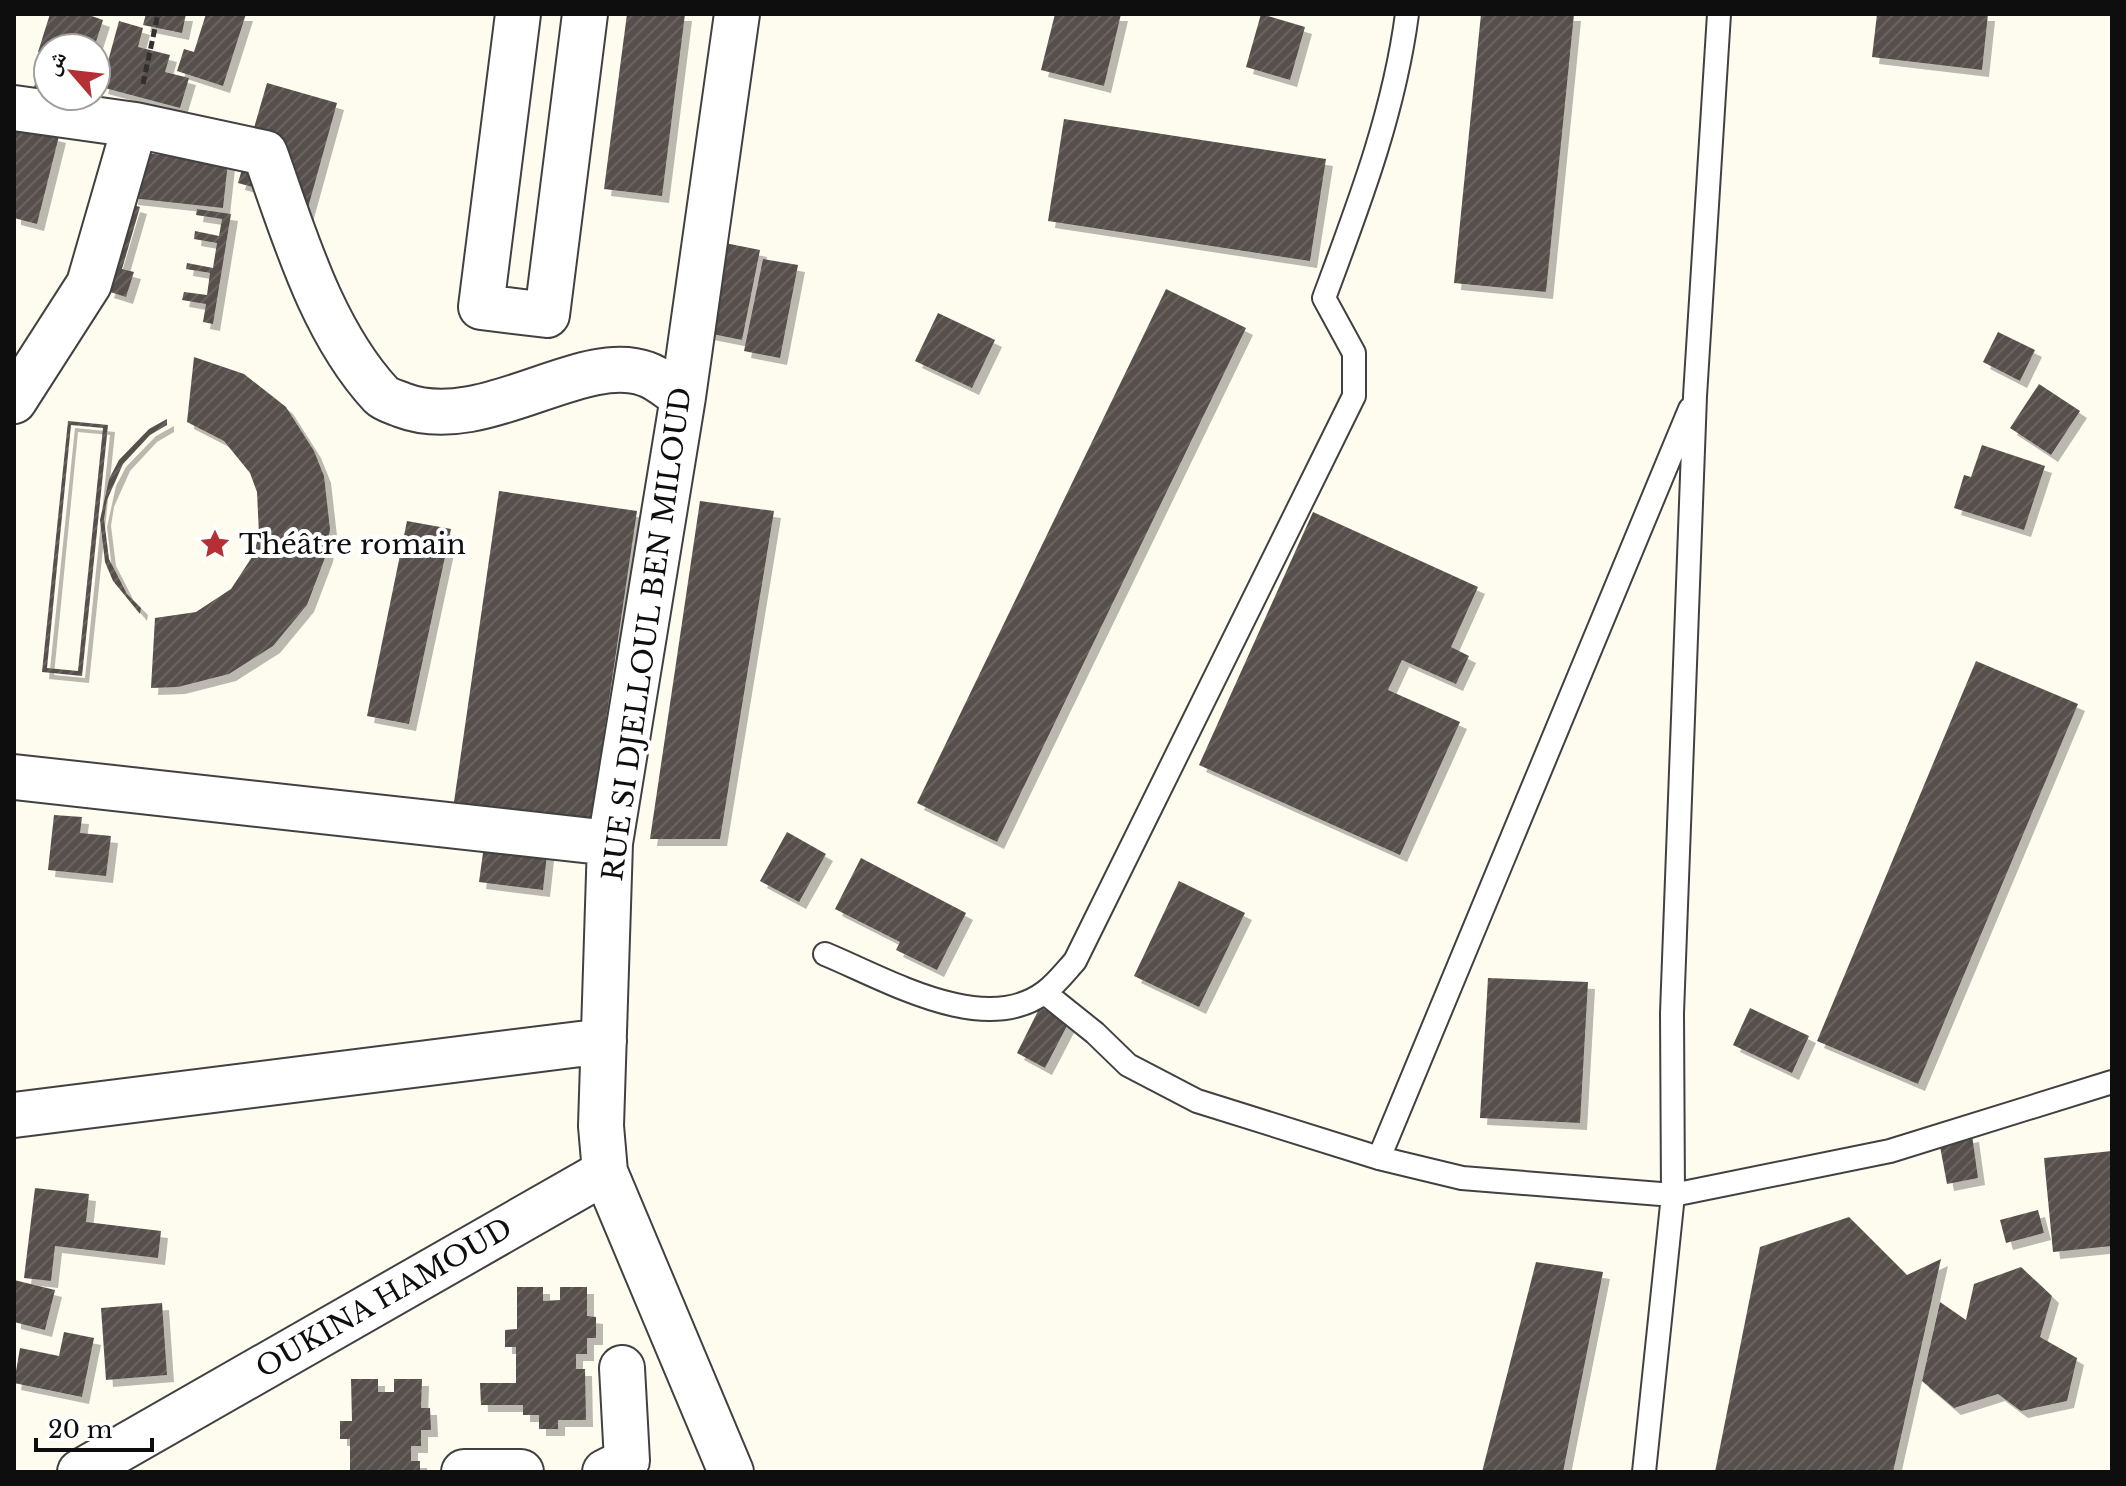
<svg xmlns="http://www.w3.org/2000/svg" width="2126" height="1486" viewBox="0 0 2126 1486" font-family="'Libre Baskerville','Noto Naskh Arabic',serif">
  <defs>
    <pattern id="building-hatch" width="6" height="6" patternUnits="userSpaceOnUse" patternTransform="scale(2)"><rect width="6" height="6" fill="#564f4b"/><path d="M-1 1l2-2M0 6l6-6M5 7l2-2" fill="none" stroke="#696461"/></pattern>
    <filter id="shadow"><feDropShadow dx="7" dy="7" stdDeviation="0" flood-color="#0004"/></filter>
  </defs>
  <rect width="100%" height="100%" fill="#fefbef"/>
  <!-- building -->
  <path fill="url(#building-hatch)" fill-rule="evenodd" filter="url(#shadow)" d="M50 14H86L103 20 94 48H48V56L38 52Z
    M146 14H186L182 33 143 25Z
    M206 14H246L223 86 177 71 184 49 194 52Z
    M627 14H685L662 196 604 189Z
    M1055 14H1121L1104 86 1041 70Z
    M1261 14 1305 27 1290 80 1246 67Z
    M1481 14H1574L1546 292 1454 283Z
    M1877 14H1988L1982 70 1872 57Z
    M119 21 143 28 138 47 170 55 165 72 189 78 180 108 101 87Z
    M44 57 48 59V95L33 90Z
    M267 83 337 103 304 222 274 193 238 183Z
    M1064 119 1326 159 1310 261 1048 221Z
    M14 125 59 136 37 224 14 218Z
    M136 152 228 162 223 208 131 198Z
    M133 205 140 207 122 269 134 272 126 297 107 291Z
    M197 209 231 214 213 324 203 322 206 304 182 300 184 292 207 295 210 273 186 269 187 263 213 268 217 243 194 239 195 231 219 236 222 219 196 215Z
    M720 242 760 250 742 340 702 332Z
    M763 259 798 265 780 358 744 351Z
    M1166 289 1246 328 997 842 917 803Z
    M938 313 995 340 972 388 915 361Z
    M1998 332 2035 350 2020 381 1983 362Z
    M194 357 244 374 286 407 314 451 324 476 330 529 326 555 307 605 273 646 229 674 178 687 151 688 155 618 196 612 231 589 254 554 259 534 257 492 250 473 224 441 187 422Z
    M2039 384 2080 411 2051 455 2010 428Z
    M167 419V425L150 435 123 464 107 500 104 519 109 559 127 594 141 608 140 614 113 581 105 562 100 520 109 479 119 460 149 429Z
    M68 421 108 425 82 676 42 672ZM71 425 103 428 78 671 47 668Z
    M1982 445 2045 466 2024 530 1954 508 1964 475 1971 477Z
    M499 491 637 511 591 821 454 802Z
    M700 501 774 511 720 839H650Z
    M1313 512 1478 587 1451 647 1469 656 1456 684 1402 660 1388 690 1460 722 1400 855 1199 765Z
    M407 521 451 529 409 724 367 716Z
    M1976 661 2078 704 1918 1084 1817 1041Z
    M54 815 82 817 80 833 111 836 106 876 48 870Z
    M787 832 826 854 799 902 760 881Z
    M485 838 548 845 543 890 479 882Z
    M861 858 966 913 937 970 896 950 900 942 835 909Z
    M1179 881 1245 913 1199 1007 1134 976Z
    M1488 978 1588 982 1580 1123 1480 1118Z
    M1040 1007 1069 1022 1045 1068 1017 1053Z
    M1750 1008 1809 1036 1792 1073 1733 1045Z
    M1972 1135 1978 1178 1947 1184 1939 1141Z
    M2112 1151V1246L2053 1252 2044 1158Z
    M35 1188 89 1194 86 1222 161 1231 158 1258 55 1246 51 1281 24 1278Z
    M2038 1210 2044 1233 2006 1243 2000 1220Z
    M1849 1217 1907 1275 1941 1259 1893 1472H1715L1760 1247Z
    M1536 1262 1603 1272 1563 1472H1482Z
    M2021 1267 2052 1296 2040 1337 2077 1358 2067 1401 2021 1411 1998 1394 1954 1408 1922 1381 1940 1302 1966 1320 1974 1284Z
    M14 1280 55 1290 45 1330 14 1322Z
    M517 1287H543V1301L560 1300V1287H587V1316L596 1317V1338H587V1354H576V1369H585L586 1420H558V1429H539V1415H523V1405H481L480 1383H516V1347H505V1330L517 1329Z
    M162 1303 167 1375 106 1380 101 1308Z
    M64 1332 94 1338 82 1397 14 1383 20 1348 59 1356Z
    M351 1379H378V1392H394V1379H422L421 1408H430L431 1430H421V1446H411V1461H420V1472H350V1439H340V1421H352Z"/>
  <g fill="none" stroke-linecap="round" stroke-linejoin="round">
    <!-- service casing -->
    <g stroke="#414141" stroke-width="26">
      <path id="service" d="M825 954C886 979 984 1038 1045 992 1056 984 1066 971 1075 961L1354 396V353L1324 298C1359 204 1394 113 1407 14
        M1045 993 1095 1033 1128 1065 1197 1101 1379 1158 1462 1178 1673 1195 1890 1151 2112 1082
        M1379 1158 1690 409
        M1644 1472 1673 1195 1672 1013 1695 396 1719 14"/>
    </g>
    <!-- minor casing -->
    <g stroke="#414141" stroke-width="48">
      <path id="minor" d="M518 14 481 307 547 315 585 14
        M14 108 135 125 265 153C294 234 321 330 381 395 386 400 395 402 402 405 483 436 581 350 646 374 659 378 671 390 683 397
        M14 401 89 284 135 125
        M14 777 610 843
        M14 1115 604 1041
        M80 1472 605 1172
        M464 1472H521
        M605 1472 627 1461 622 1368
        M731 1472 605 1172 601 1126 610 843 683 397 737 14"/>
    </g>
    <!-- path -->
    <path stroke="#303030" stroke-width="5" stroke-dasharray="8 4" stroke-linecap="butt" d="M143 84 158 14"/>
    <!-- service -->
    <use href="#service" stroke="#fff" stroke-width="22"/>
    <!-- minor -->
    <use href="#minor" stroke="#fff" stroke-width="44"/>
  </g>
  <!-- icons -->
  <defs>
    <g id="sight-bare" transform="scale(2.4)"><path d="M0-6L1.8-2.2L6-1.7L2.9 1.2L3.7 5.4L0 3.3L-3.7 5.4L-2.9 1.2L-6-1.7L-1.8-2.2Z" fill="#b43034" stroke="#fff" stroke-width="2.5" paint-order="stroke"/></g>
  </defs>
  <g fill-rule="evenodd">
    <use href="#sight-bare" x="215" y="544"/>
  </g>
  <g text-anchor="middle" dominant-baseline="central" stroke-width="8" stroke-linejoin="round" paint-order="stroke">
    <!-- poi labels -->
    <g font-size="28" fill="#0e0e0e" stroke="#fff" text-anchor="start">
      <text x="239" y="544">Théâtre romain</text>
    </g>
    <!-- street labels -->
    <g font-size="28" fill="#0e0e0e" stroke="#fff">
      <text transform="translate(647 634) rotate(-82)">RUE SI DJELLOUL BEN MILOUD</text>
      <text transform="translate(384 1298) rotate(-30)">OUKINA HAMOUD</text>
    </g>
  </g>
  <!-- border -->
  <rect width="2126" height="1486" fill="none" stroke="#0e0e0e" stroke-width="32"/>
  <!-- north arrow -->
  <g transform="translate(72 72) rotate(298)"><circle r="38" fill="#ffffff" stroke="#9f9f9f" stroke-width="2"/>
  <path d="M0-6L14 30L0 20L-14 30Z" fill="#b43034"/>
  <text y="-12" font-size="22" font-weight="bold" text-anchor="middle" fill="#0e0e0e">ش</text>
  </g>
  <!-- scale -->
  <path d="M36 1438v12h116v-12" fill="none" stroke="#0e0e0e" stroke-width="4"/>
  <text x="48" y="1438" font-size="24" fill="#0e0e0e" stroke="#ffffff" stroke-width="6" paint-order="stroke">20 m</text>
</svg>
